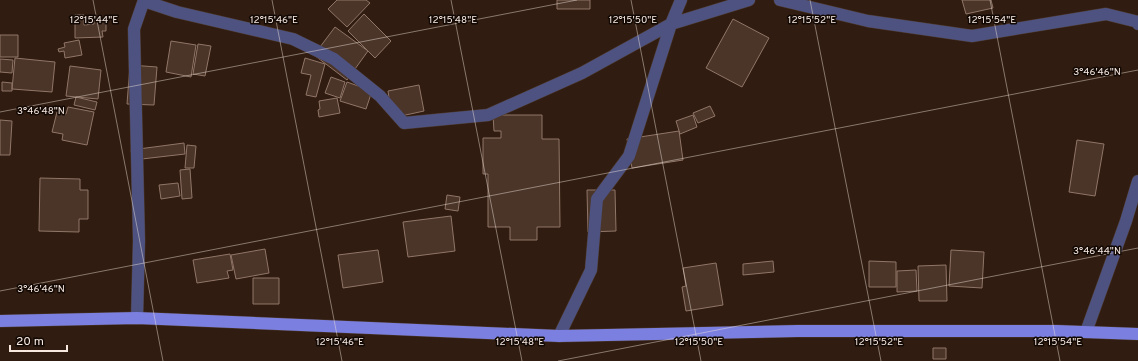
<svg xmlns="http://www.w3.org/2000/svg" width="1138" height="361" viewBox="0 0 1138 361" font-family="Overpass,sans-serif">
  <rect width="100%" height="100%" fill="#301c10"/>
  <!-- building -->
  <path fill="#4b3529" stroke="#907668" d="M337 0H366L370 3 347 27 328 9Z
    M557 0H590V9H557Z
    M962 0H991L993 8 966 14Z
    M364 14 391 41 375 58 348 31Z
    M75 15H84V25L94 24V20H106V31H102L103 37 75 38Z
    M733 19 769 38 742 87 706 68Z
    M335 27 368 51 347 80 314 55Z
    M0 35H18V57H0Z
    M79 40 82 55 65 58 64 51 59 52 58 49 65 47 64 43Z
    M171 41 196 45 191 77 166 72Z
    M198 44 211 46 205 76 193 74Z
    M15 58 55 62 52 92 12 89Z
    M305 58 325 64 316 97 306 95 311 75 301 73Z
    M0 59 13 60 12 73 0 72Z
    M130 65 157 67 154 105 127 104Z
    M70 66 101 70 98 99 66 96Z
    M331 77 345 82 340 98 325 93Z
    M2 82 12 83V91H2Z
    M347 82 372 91 366 109 340 101Z
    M419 85 424 111 392 118 388 91Z
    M76 97 97 102 95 110 74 105Z
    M337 98 340 113 319 117 318 110 320 109 319 101Z
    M710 106 715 116 698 123 693 113Z
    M68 107 94 112 87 145 62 140 63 134 52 132 57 112 66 114Z
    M493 115H542V139H559L560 227H537V240H510V227H488V174H483V138H501V131H494Z
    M693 115 697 127 680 134 676 121Z
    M0 120 12 121 10 155H0Z
    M679 131 683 160 632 168 627 139Z
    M1077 140 1104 144 1095 196 1069 192Z
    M184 143 185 154 133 160 131 150Z
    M187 145 196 146 194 168H185Z
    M190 169 192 198 182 199 180 170Z
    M40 178 80 179V190H88V219H79V232L39 231Z
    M178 183 180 196 161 199 159 185Z
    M587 190H615L616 231 588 232Z
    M447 195 460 197 458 211 445 209Z
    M451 216 455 251 408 257 403 222Z
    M265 249 269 273 236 279 231 255Z
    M378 250 383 282 343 288 338 255Z
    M951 250 984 252 982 288 949 286Z
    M230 254 233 270 227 271 229 278 197 283 193 260Z
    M773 261 774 272 743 275V264Z
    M869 261 896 262V287H869Z
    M716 263 723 305 686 311 682 287 686 286 683 268Z
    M946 265 947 301H919L918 266Z
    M916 270 917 291 897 292V271Z
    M253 278H279V304H253Z
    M933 348H946V359H933Z"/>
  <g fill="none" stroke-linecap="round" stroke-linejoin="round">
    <!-- minor casing -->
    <g stroke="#4c392d" stroke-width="13">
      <path id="minor" d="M780 0 868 21 972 36 1106 14 1138 22V24
        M144 1 177 12 293 39 334 59 380 96 404 123 488 115 582 73 671 24 749 0
        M137 318 139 241 134 29 144 0
        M1086 332 1126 221 1138 181
        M559 336 591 270 597 199 629 156 671 24 681 0"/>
    </g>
    <!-- primary casing -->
    <g stroke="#4c392d" stroke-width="13">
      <path id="primary" d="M0 321 137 318 559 336 798 331H1057L1138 334"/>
    </g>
    <!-- minor -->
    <use href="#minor" stroke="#4e5280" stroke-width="12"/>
    <!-- primary -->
    <use href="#primary" stroke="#7b7fe0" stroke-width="12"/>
  </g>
  <!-- ticks -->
  <path fill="none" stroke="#f7e8e0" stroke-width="1" stroke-opacity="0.45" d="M93 0 163 361M272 0 342 361M451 0 522 361M631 0 701 361M810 0 881 361M990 0 1060 361M0 112 577 0M0 291 1138 70M558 361 1138 248"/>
  <g font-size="10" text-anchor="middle" fill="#f7e8e0" stroke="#120905" stroke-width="3" stroke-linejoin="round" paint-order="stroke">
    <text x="94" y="23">12°15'44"E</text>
    <text x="274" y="23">12°15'46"E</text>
    <text x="453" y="23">12°15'48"E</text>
    <text x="633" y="23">12°15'50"E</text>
    <text x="812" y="23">12°15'52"E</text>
    <text x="992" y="23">12°15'54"E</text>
    <text x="1097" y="75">3°46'46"N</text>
    <text x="41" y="114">3°46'48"N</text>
    <text x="1097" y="254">3°46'44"N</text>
    <text x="41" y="292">3°46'46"N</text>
    <text x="340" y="345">12°15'46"E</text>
    <text x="520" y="345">12°15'48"E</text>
    <text x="699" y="345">12°15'50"E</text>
    <text x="879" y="345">12°15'52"E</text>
    <text x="1058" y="345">12°15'54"E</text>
  </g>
  <!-- scale -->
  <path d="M10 345v6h57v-6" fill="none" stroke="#f7e8e0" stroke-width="2"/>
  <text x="16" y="345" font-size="12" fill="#f7e8e0" stroke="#120905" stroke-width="3" paint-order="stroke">20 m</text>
</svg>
